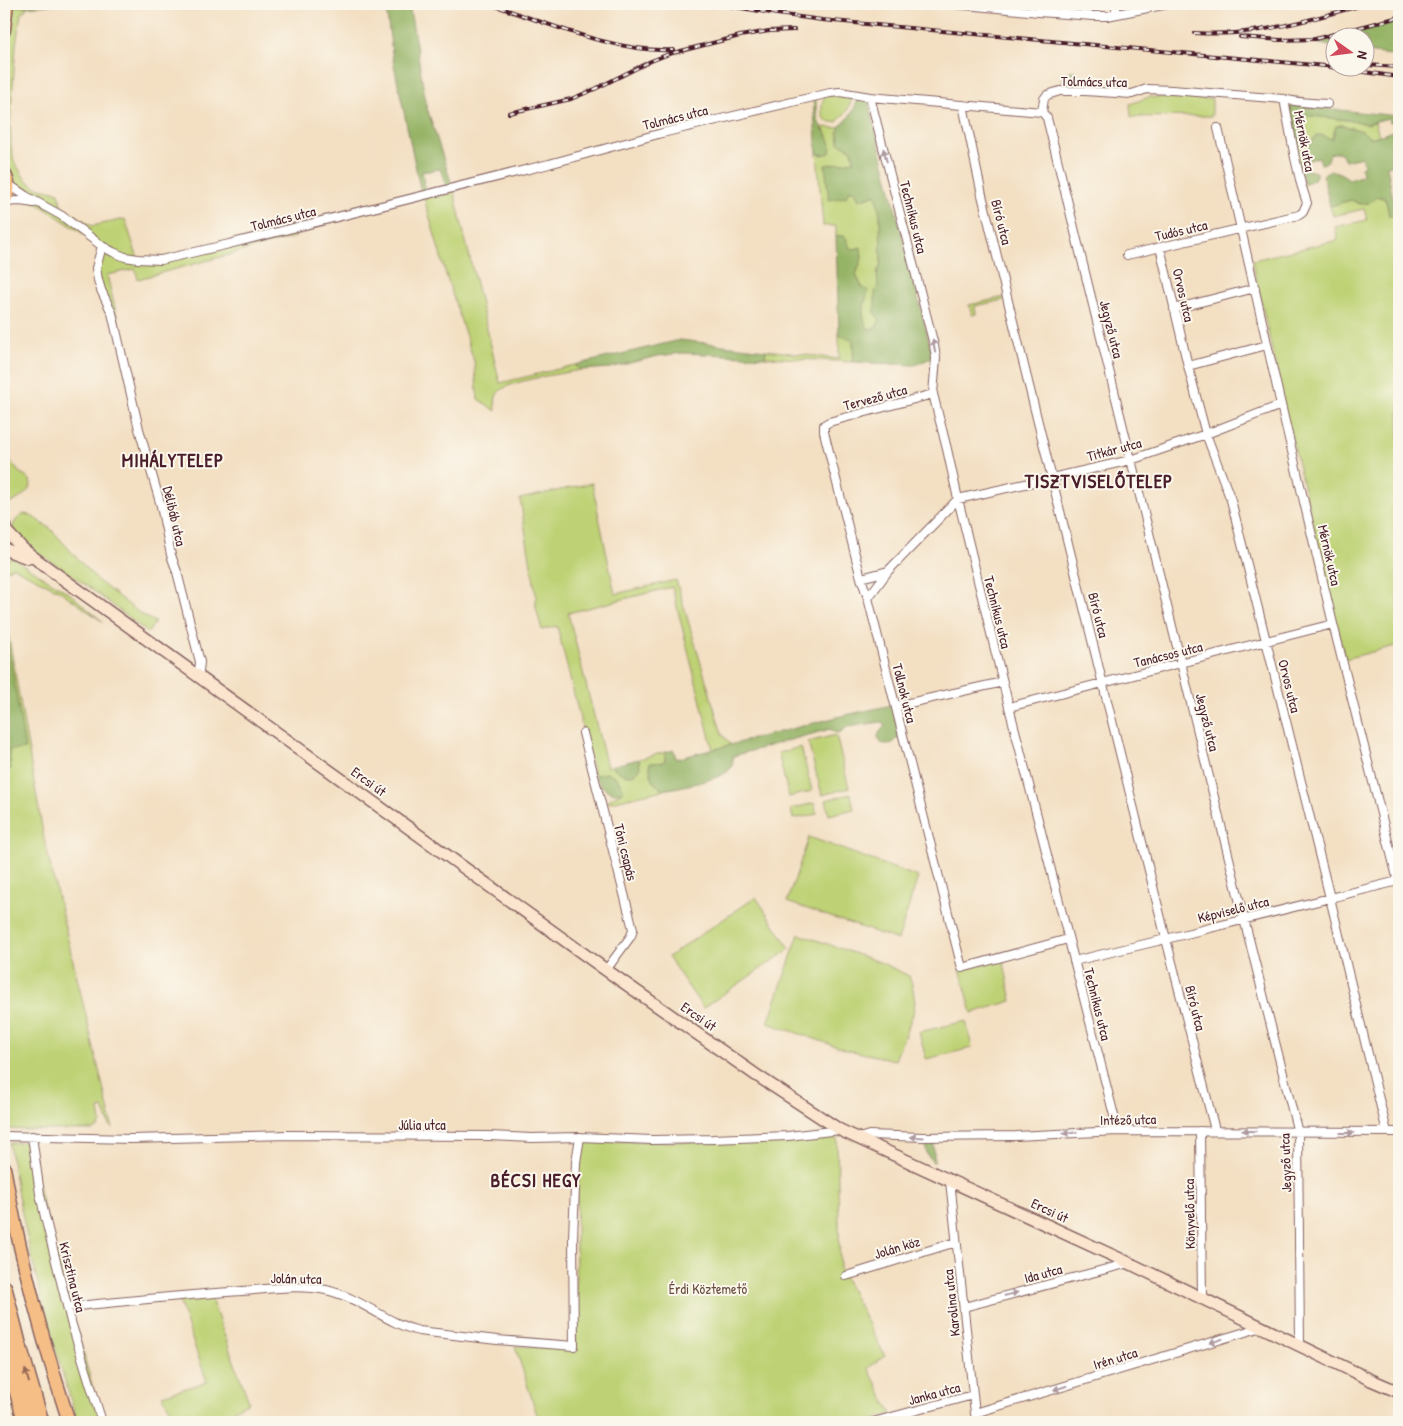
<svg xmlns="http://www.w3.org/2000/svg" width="1403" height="1426" viewBox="0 0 1403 1426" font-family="'Patrick Hand',sans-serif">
  <rect width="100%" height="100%" fill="#fbf7ec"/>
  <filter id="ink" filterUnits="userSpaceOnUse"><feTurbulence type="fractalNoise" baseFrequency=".02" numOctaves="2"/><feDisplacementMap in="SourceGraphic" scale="10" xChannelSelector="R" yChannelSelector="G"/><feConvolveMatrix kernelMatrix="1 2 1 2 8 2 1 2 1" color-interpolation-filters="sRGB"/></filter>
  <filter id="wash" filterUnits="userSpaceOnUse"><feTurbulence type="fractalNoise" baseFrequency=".0096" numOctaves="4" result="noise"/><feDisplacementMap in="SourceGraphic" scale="20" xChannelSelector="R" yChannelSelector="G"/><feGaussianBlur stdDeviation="1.12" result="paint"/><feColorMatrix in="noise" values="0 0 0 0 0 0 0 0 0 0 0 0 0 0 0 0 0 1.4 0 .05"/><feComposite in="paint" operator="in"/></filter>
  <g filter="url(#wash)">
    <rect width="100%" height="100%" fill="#f3dfc2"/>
    <!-- green -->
    <path fill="#bed275" stroke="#847850" d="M7 5 28 7 22 13 20 19 16 46 10 122 11 147 14 161 25 179 36 187 59 192 61 205 92 226 125 219 138 259 151 260 292 228 296 237 138 279 135 269 107 275 120 329 112 313 97 273 102 246 26 196 4 173V30Z
      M840 95 850 97 852 99 847 111 837 122C818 124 821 109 824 96Z
      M1149 97 1212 99V116L1131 117 1130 104Z
      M1303 115 1356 121 1366 124 1375 122 1379 135 1374 137H1369L1362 131 1342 125 1337 126 1331 140 1314 138 1311 144 1305 150 1298 161 1296 150 1299 147Z
      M840 126 838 132 845 145 852 150 854 161 849 191 855 190 859 200 877 194 880 215 881 264 877 273 879 280 880 320 876 328 868 329 863 319 864 307 862 287 856 275 862 258 860 247 855 249 850 248 841 236H836V226H823L817 153 823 155 828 135 822 127 836 128Z
      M453 188 500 383 575 365 581 370C563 373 514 380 501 390 494 395 495 403 496 411L478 399 474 361 447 278 424 198Z
      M1378 197C1388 197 1388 208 1389 216L1396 215 1398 224H1399V645L1345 659 1291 435 1252 261 1253 260 1338 240 1335 227 1367 220 1364 209 1333 216 1330 206 1351 200 1360 204 1368 203Z
      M1004 297V300L975 306 976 314 972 315 969 305Z
      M839 335 852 340 854 349 852 362 765 357 766 350 839 359Z
      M4 454 20 473 26 476 30 480 31 486C25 496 15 503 4 504Z
      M592 483 615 594 676 580 722 734 731 745 713 750 672 587 568 613 607 767 611 766 624 774 640 769 639 759 665 752V761L660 763 652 781 663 790 607 803 611 798 623 792 621 784 615 776 594 775 557 626 542 630 536 608V595L520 499Z
      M24 514C35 515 40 524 50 528L97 580 142 615 155 622 148 633C114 606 80 579 42 556 33 551 16 543 13 532 11 524 18 517 24 514Z
      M13 558 69 593 103 622 60 591 13 567 4 572V559Z
      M4 609 44 839 113 1129 110 1126 103 1108 99 1109 101 1122 99 1127 93 1130H29L7 1129 4 1107Z
      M836 735 849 788 822 795 808 742Z
      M801 747 812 791 789 797 778 753Z
      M851 794 854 809 829 815 826 800Z
      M814 803 817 814 793 819 791 809Z
      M809 837 918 877 898 940 787 902Z
      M756 897 790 949 703 1008 668 957Z
      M799 934 882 963 909 976 912 984 915 1001 913 1014 895 1060 847 1050 768 1023Z
      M1003 959 1012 1001 972 1013 960 969Z
      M966 1021 972 1048 926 1059 919 1032Z
      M837 1138 840 1269 885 1356 868 1368 892 1414 867 1422H542L536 1412 515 1346 576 1348C576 1279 574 1210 581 1141L704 1142Z
      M30 1142 40 1194 102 1422H78C56 1355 37 1287 23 1218 17 1193 13 1168 9 1143Z
      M210 1296 249 1402 234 1410 239 1422H177L162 1395 207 1382 178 1298Z"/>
    <!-- forest -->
    <path fill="#96b466" stroke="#706a48" d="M7 4H53C37 7 23 7 7 5Z
      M388 4H409L427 108 453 188 448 189 440 169 422 172 427 195H425L420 188 393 60 387 16Z
      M1399 21V56L1366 52V38L1336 37Z
      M1335 38V47L1316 43Z
      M1070 71H1076L1079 77 1076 80 1061 82 1064 75Z
      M816 98C816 106 816 116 819 123 824 133 834 140 830 153L823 155 817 153 813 99Z
      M859 99 868 100 933 357 915 365 852 362 854 349 852 340 839 335 836 236H845L850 248 855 249 861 247 862 258 856 275 862 287 868 291C864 307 860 314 868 329L876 328 880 320 875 313V291L878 288 877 273 881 264 880 215 876 194 859 200 855 190 849 191 846 197 829 200 825 165 854 161 852 150 839 143 838 132 840 126 847 120 853 111 857 101Z
      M1287 105 1399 116V163L1387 166 1396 215 1389 216 1386 200 1383 197H1378L1368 203 1360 204 1351 200 1330 206 1323 176C1328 166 1342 173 1349 179L1362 176 1361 167 1364 166 1362 157 1345 161 1342 154 1338 152 1330 154C1328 160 1328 163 1321 164L1319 157 1300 163 1302 169 1316 172 1317 174 1314 179 1304 185 1298 161 1317 135H1322L1332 139 1336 126 1342 125 1362 131 1369 137H1374L1397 130 1394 121 1389 122 1388 118 1366 124 1356 121 1303 115 1299 147 1296 150Z
      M680 340 766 350 765 357 683 353 658 356 610 368 581 370 575 365Z
      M4 618 25 749 9 750 11 769H4Z
      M892 705 900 737 897 738C893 745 889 745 881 743L878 737 879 733 884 727V723L881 722 847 727 839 733 834 732 830 729 733 756C733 759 733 765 731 768 723 780 678 787 663 790L652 781 649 764C655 761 659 764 665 761V752L674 750 676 759 841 716Z
      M639 759 640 769 633 775H624L611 766Z
      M608 773C617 777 621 782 623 792 609 796 600 786 594 775Z
      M927 1141H934V1163C926 1156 925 1151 927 1141Z"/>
  </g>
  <g filter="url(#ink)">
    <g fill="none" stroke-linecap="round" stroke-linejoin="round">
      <!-- minor casing -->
      <g stroke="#856260" stroke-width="10">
        <path id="minor" d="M954 4 1039 12 1093 16H1107L1168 4
          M1115 4 1117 14
          M870 97 934 345 936 358 933 394 947 449 958 499 1009 707 1118 1131
          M963 105 982 195 1007 297 1166 939 1215 1130
          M1042 112 1047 118 1244 919 1298 1133 1300 1345
          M1042 112 1044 99 1047 95 1060 91H1085L1132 94 1147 89 1172 90 1284 99C1298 103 1312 103 1327 104
          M1218 128 1281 405 1333 624 1399 885
          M8 184 26 196 62 216 102 246 113 252 125 257 138 259 161 260 225 245 549 164 662 133 830 93 840 92 870 97 1042 112
          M4 202 20 201 34 203
          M102 246 96 268 98 280 101 290 112 313 139 429 161 506 171 555 177 572 200 662 199 671 197 675
          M1160 247 1188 366 1206 434 1231 500 1330 898 1387 1132
          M1127 255 1299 215 1303 212 1307 203 1301 184 1295 158 1284 99
          M1174 309 1255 288
          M1188 366 1267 345
          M933 394 829 422 824 425V432L861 578 868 598 962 968 1068 939
          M888 571 958 499 1131 460 1206 434 1281 405
          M861 578 888 571 868 598
          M896 706 1003 682
          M1009 707 1333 624
          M583 733 633 929 631 936 606 970
          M1074 961 1166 939 1398 881
          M1200 1131 1202 1298
          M4 1136 131 1139 289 1135 490 1136 531 1138 580 1137 652 1140 713 1139 788 1136 840 1130
          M32 1136 40 1194 45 1217 71 1322 102 1422
          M859 1138 869 1135 923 1137 1016 1136 1118 1131 1399 1132
          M950 1181 976 1422
          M846 1276 956 1242
          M68 1307C126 1301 184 1295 242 1291 270 1289 299 1284 326 1290 362 1298 385 1323 419 1331L497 1340 574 1346 573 1238 576 1162 580 1137
          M964 1307 1129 1263
          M975 1413 1262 1327
          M873 1422 973 1395"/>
      </g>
      <!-- secondary casing -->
      <g stroke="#856260" stroke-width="14">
        <path id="secondary" d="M5 530 23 549 41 563 606 970 756 1075 840 1130 1129 1263 1371 1380 1399 1392
          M4 549 28 558"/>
      </g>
      <!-- primary casing -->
      <g stroke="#856260" stroke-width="15">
        <path id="primary" d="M4 30 7 4
          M4 173C10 183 10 192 4 201
          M4 525V538
          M4 1167C19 1253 42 1339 69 1422"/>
      </g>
      <!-- motorway casing -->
      <g stroke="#856260" stroke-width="18">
        <path id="motorway" d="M4 1288 18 1343 41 1422
          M4 1345 26 1422"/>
      </g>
      <!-- minor -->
      <use href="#minor" stroke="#fff" stroke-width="8"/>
      <!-- secondary -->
      <use href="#secondary" stroke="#fbe5cf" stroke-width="11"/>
      <!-- primary -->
      <use href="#primary" stroke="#f6be87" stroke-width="12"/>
      <!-- motorway -->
      <use href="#motorway" stroke="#f6be87" stroke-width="15"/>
      <!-- rail casing -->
      <g stroke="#4a1f2b" stroke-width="4">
        <path id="rail" d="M490 4C545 22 615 53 673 50
          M717 4 777 14 822 20 1336 67
          M1194 33C1214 34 1233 34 1253 31 1291 26 1329 14 1366 4
          M1240 37 1280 40 1315 39 1399 17
          M1366 65 1399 67
          M1330 67 1399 77
          M509 113 571 99 595 89 651 61 669 54 740 36 769 31 794 30"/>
      </g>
      <!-- rail -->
      <use href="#rail" stroke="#fbf7ec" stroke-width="2" stroke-dasharray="5.5" stroke-linecap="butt"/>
    </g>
    <!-- one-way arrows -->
    <defs><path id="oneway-solid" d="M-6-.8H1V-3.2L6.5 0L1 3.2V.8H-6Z" transform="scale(1.25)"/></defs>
    <g fill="#ae9aa0">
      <use href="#oneway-solid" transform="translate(885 155) rotate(-105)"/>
      <use href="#oneway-solid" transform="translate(934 346) rotate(-100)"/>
      <use href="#oneway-solid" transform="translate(1249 1131) rotate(-178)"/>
      <use href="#oneway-solid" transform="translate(1070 1133) rotate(177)"/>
      <use href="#oneway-solid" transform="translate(1347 1133)"/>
      <use href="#oneway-solid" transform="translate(917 1137) rotate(-177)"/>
      <use href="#oneway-solid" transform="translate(1011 1294) rotate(-15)"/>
      <use href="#oneway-solid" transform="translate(1216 1341) rotate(163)"/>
      <use href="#oneway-solid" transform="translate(1060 1388) rotate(163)"/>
    </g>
    <use fill="#976754" href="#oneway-solid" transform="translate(27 1376) rotate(-106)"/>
  </g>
  <g text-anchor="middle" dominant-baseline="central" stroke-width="4" stroke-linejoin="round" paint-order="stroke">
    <!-- street labels -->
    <g font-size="14" fill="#4a1f2b" stroke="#fbf7ec">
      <text transform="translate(1094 81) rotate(1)">Tolmács utca</text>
      <text transform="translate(675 117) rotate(-14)">Tolmács utca</text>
      <text transform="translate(1305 141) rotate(79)">Mérnök utca</text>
      <text transform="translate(914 217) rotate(76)">Technikus utca</text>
      <text transform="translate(283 218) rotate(-14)">Tolmács utca</text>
      <text transform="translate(1002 222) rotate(76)">Bíró utca</text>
      <text transform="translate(1181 230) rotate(-13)">Tudós utca</text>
      <text transform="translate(1184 295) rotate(77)">Orvos utca</text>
      <text transform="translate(1112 329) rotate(76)">Jegyző utca</text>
      <text transform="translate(875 397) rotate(-15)">Tervező utca</text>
      <text transform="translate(1114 449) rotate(-15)">Titkár utca</text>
      <text transform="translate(175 516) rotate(77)">Délibáb utca</text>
      <text transform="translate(1330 555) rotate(77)">Mérnök utca</text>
      <text transform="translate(998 612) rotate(76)">Technikus utca</text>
      <text transform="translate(1099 615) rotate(76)">Bíró utca</text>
      <text transform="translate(1168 654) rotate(-14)">Tanácsos utca</text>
      <text transform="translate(1290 686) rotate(76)">Orvos utca</text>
      <text transform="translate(905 693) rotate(76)">Tollnok utca</text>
      <text transform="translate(1208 722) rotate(76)">Jegyző utca</text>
      <text transform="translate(369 781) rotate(36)">Ercsi út</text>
      <text transform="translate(626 852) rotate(76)">Tóni csapás</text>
      <text transform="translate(1233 909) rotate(-14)">Képviselő utca</text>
      <text transform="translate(1098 1004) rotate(76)">Technikus utca</text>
      <text transform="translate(1196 1008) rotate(76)">Bíró utca</text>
      <text transform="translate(699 1016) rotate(35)">Ercsi út</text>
      <text transform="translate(1128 1119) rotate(-1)">Intéző utca</text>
      <text x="422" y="1124">Júlia utca</text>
      <text transform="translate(1285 1163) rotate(-92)">Jegyző utca</text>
      <text transform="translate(1050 1210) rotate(25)">Ercsi út</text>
      <text transform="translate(1189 1214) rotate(-91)">Könyvelő utca</text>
      <text transform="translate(897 1247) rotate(-17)">Jolán köz</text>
      <text transform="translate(1043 1273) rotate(-15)">Ida utca</text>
      <text transform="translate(73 1277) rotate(76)">Krisztina utca</text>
      <text transform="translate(296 1278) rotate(1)">Jolán utca</text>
      <text transform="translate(951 1303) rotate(-96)">Karolina utca</text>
      <text transform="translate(1115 1358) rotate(-17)">Irén utca</text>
      <text transform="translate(934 1393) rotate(-15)">Janka utca</text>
    </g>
    <!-- park labels -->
    <g font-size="14" fill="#674c3e" stroke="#fbf7ec">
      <text x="708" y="1288">Érdi Köztemető</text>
    </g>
    <!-- district labels -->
    <g font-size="19" font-weight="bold" letter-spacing="1" fill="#4a1f2b" stroke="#fbf7ec">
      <text x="173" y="460">MIHÁLYTELEP</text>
      <text x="1099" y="481">TISZTVISELŐTELEP</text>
      <text x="536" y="1180">BÉCSI HEGY</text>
    </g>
  </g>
  <!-- margin -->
  <rect width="1403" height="1426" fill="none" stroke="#fbf7ec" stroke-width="20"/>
  <!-- north arrow -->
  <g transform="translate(1350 52) rotate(104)"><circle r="24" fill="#fbf7ec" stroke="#b4a19f"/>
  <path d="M0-4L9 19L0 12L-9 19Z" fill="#d1495b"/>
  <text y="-8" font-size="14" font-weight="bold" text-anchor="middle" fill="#4a1f2b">N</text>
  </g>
</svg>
